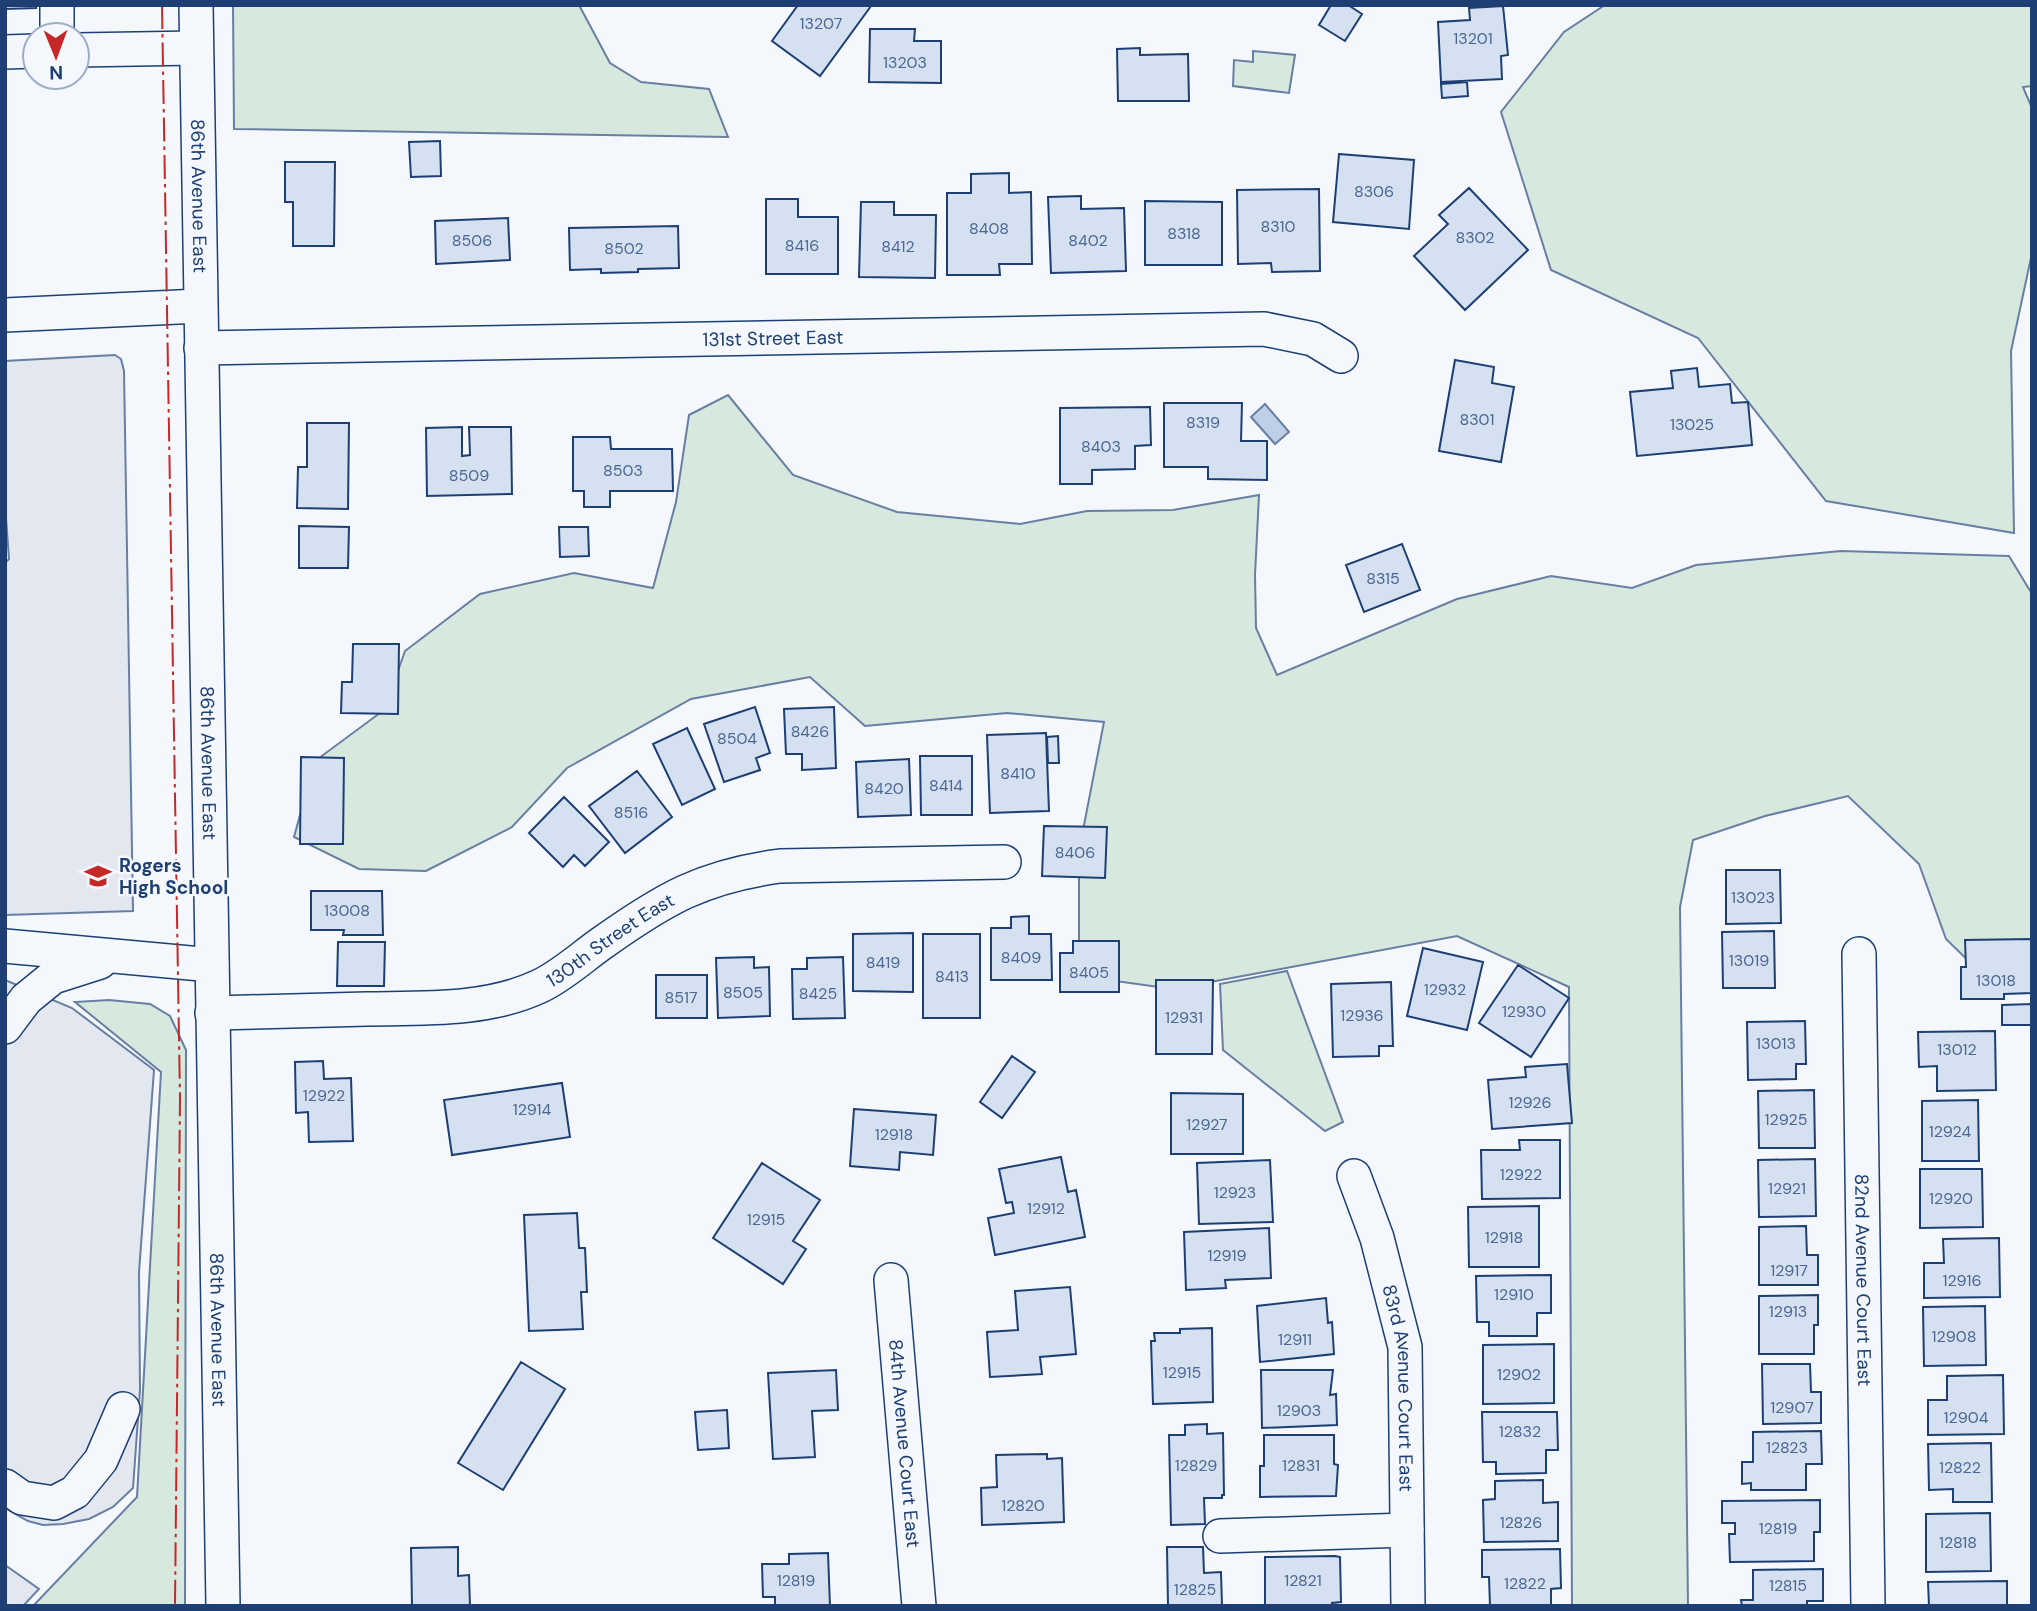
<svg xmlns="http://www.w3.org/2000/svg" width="2037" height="1611" viewBox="0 0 2037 1611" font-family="'DM Sans',sans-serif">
  <rect width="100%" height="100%" fill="#f4f7fb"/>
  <!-- green -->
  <path fill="#d7e8df" stroke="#687fa3" stroke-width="2" d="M233 5H579L610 63 641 82 709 89 728 137 234 129Z
    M1605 5H2032V86L2023 87 2032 108V253L2011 351 2014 533 1826 501 1698 338 1551 270 1501 112 1564 32Z
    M1253 51 1295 55 1289 93 1233 86 1234 60 1253 62Z
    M728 395 793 475 897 512 1020 524 1087 511 1173 510 1259 495 1255 575 1256 628 1277 675 1457 599 1551 576 1632 588 1696 565 1841 551 2009 556 2032 594V974H1982L1946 939 1919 864 1848 796 1765 816 1693 840 1680 907 1688 1606H1572L1569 987 1457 936 1173 989 1079 976V851L1104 722 1007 713 865 726 810 677 691 699 567 768 512 827 426 871 359 869 294 837 315 761 384 710 405 651 480 594 574 573 653 588 676 502 689 415Z
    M1287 971 1343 1122 1325 1131 1223 1050 1220 984Z
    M109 1000 150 1004 170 1016 186 1050 185 1606H33L137 1497 161 1072 75 1002Z"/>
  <!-- parking -->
  <path fill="#e3e8f0" stroke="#687fa3" stroke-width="2" d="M115 355 121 359 124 371 133 911 5 915V563L9 559 5 504V361Z
    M5 980 72 1008 154 1070 139 1272 140 1390 133 1488 113 1507 89 1519 63 1524 43 1525 28 1521 5 1508Z
    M5 1565 39 1589 23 1606H5Z"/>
  <!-- water -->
  <path fill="#bed0e5" stroke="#687fa3" stroke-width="2" d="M1265 404 1289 432 1275 444 1251 417Z"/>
  <!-- building -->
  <path fill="#d5e0f0" stroke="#1d3f73" stroke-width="2" d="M5 5H36V8L5 9Z
    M798 5 871 6 820 76 772 41Z
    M1331 5H1348L1362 14 1345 41 1319 25Z
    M1503 6 1508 55 1501 56 1502 79 1441 82 1438 22 1470 20 1469 8Z
    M870 29H915L914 41H941V83L869 82Z
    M1140 48V55L1188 54 1189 101H1118L1117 49Z
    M1467 82 1468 96 1442 98 1441 84Z
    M440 141 441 176 411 177 409 142Z
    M1339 154 1414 160 1409 229 1333 222Z
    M285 162H335L334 246H293V202H285Z
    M1009 173V193L1031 192 1032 264H999L1000 275H947V193H971V174Z
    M1469 188 1528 250 1465 310 1414 256 1448 224 1439 215Z
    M1319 189 1320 271 1272 272 1271 263 1238 264 1237 190Z
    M1081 196V209L1124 208 1126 271 1051 273 1048 197Z
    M766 199H798V217H838V274H766Z
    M1145 201 1222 202V265H1145Z
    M861 202H894V215H936L935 278 859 277Z
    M508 218 510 260 436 264 435 221Z
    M678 226 679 268 638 269V272L601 273V269L570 270 569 228Z
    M1455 360 1494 367 1492 383 1514 387 1501 462 1439 451Z
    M1697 368 1699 387 1730 384 1732 403 1748 402 1752 445 1637 456 1630 392 1673 388 1671 371Z
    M1164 403H1242L1241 441H1267V480L1208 479V467H1164Z
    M1150 407 1151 445 1135 446V469L1092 470V484H1060V408Z
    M307 423H349L348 509 297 508 298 467H307Z
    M462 427V456L470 455 469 427H511L512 494 427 496 426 428Z
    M573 437H610L611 449H672L673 491H610V507H584V491H573Z
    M299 526 349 527 348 568H299Z
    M559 527H588L589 556 560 557Z
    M1402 544 1420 590 1364 612 1346 565Z
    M353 644H399L398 714 341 713 342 682H352Z
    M755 707 770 753 756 758 760 770 724 782 704 724Z
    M834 707 836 768 802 770V754H786L784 709Z
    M687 728 715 789 682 805 653 744Z
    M1046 733 1049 811 990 813 987 735Z
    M1058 736 1059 763H1048L1047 737Z
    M920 756H972V815H921Z
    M301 757 344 758 343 844H300Z
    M909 759 911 815 858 817 856 762Z
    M637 771 672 817 625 853 589 806Z
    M564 797 609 842 585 866 574 855 563 867 529 833Z
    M1044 826 1107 827 1105 878 1042 876Z
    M1726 870H1780L1781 923 1726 924Z
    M311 891H382L383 935H343L344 930H311Z
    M1029 916V934H1051L1052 980H991V928H1011V917Z
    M1774 931 1775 988H1723L1722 932Z
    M913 933V992L853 991V934Z
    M923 934H980V1018H923Z
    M2032 939V993L2004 994V999H1961V967H1966L1965 940Z
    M1073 941H1119V992H1060V953H1073Z
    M338 942H385L384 986H337Z
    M1423 948 1483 962 1467 1030 1407 1016Z
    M754 957V968L769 967 770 1016 718 1018 716 958Z
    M843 957 845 1018 793 1019 792 969H807V958Z
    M1518 965 1569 998 1531 1057 1479 1023Z
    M656 975H707V1018H656Z
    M1156 980H1213L1212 1054H1156Z
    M1391 982 1393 1046H1379V1056L1333 1057 1331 984Z
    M2032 1004V1025H2002V1005Z
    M1805 1021 1806 1064H1796V1079L1748 1080 1747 1022Z
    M1995 1031 1996 1090 1937 1091V1066L1919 1067 1918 1032Z
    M1012 1056 1035 1072 1002 1118 980 1102Z
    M323 1061 324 1079 351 1078 353 1141 309 1142 308 1112 296 1113 295 1062Z
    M1567 1064 1572 1123 1492 1129 1488 1080 1526 1077 1525 1067Z
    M562 1083 570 1137 452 1155 444 1100Z
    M1814 1090 1815 1148H1759L1758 1091Z
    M1171 1093 1243 1094V1154H1171Z
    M1978 1100 1979 1161H1922V1101Z
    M854 1109 936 1115 933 1155 900 1152 899 1170 850 1166Z
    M1519 1140H1560V1198L1482 1199 1481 1150H1520Z
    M1061 1157 1068 1192 1076 1190 1085 1237 995 1255 988 1218 1014 1213 1012 1202 1006 1203 999 1169Z
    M1815 1159 1816 1216 1759 1217 1758 1160Z
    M1270 1160 1273 1222 1199 1224 1197 1163Z
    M762 1163 820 1200 793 1241 806 1249 783 1284 713 1238Z
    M1920 1169H1982L1983 1227 1920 1228Z
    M1539 1206V1267H1469L1468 1207Z
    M577 1213 579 1248H585L587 1292H581L583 1329 529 1331 524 1215Z
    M1806 1226 1807 1255H1818V1285H1759V1227Z
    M1269 1228 1271 1278 1225 1280 1226 1288 1186 1290 1184 1232Z
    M1999 1238 2000 1297 1924 1298V1263H1944L1943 1239Z
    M1551 1275V1313H1537V1336H1489V1322H1477L1476 1276Z
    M1070 1287 1076 1354 1040 1357 1042 1374 990 1377 987 1332 1018 1330 1015 1291Z
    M1818 1295V1325H1814V1354H1759V1296Z
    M1326 1298 1328 1323 1332 1322 1334 1354 1260 1362 1257 1306Z
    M1985 1306 1986 1365 1924 1366 1923 1307Z
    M1212 1328 1213 1402 1153 1404 1151 1341H1155L1154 1333H1180V1329Z
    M1554 1344V1403L1483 1404V1345Z
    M521 1362 565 1389 503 1490 458 1463Z
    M1762 1364H1810L1811 1392H1821V1423L1763 1424Z
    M836 1370 838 1410 812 1411 815 1457 773 1459 768 1373Z
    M1261 1370H1333L1330 1395 1336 1394 1337 1425 1262 1428Z
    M2003 1375 2004 1434 1928 1435V1400H1947V1376Z
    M727 1410 729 1448 698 1450 695 1412Z
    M1482 1412H1557L1558 1450H1546V1473L1496 1474V1462H1483Z
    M1207 1424V1434L1223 1433 1224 1495H1222V1498H1204L1205 1524 1171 1525 1169 1435H1185V1425Z
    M1821 1431 1822 1464H1806V1490H1751V1483L1742 1484V1462H1753V1432Z
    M1264 1435H1334V1464L1338 1465 1336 1496 1260 1497V1466H1264Z
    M1991 1443 1992 1502H1953V1489L1929 1490 1928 1444Z
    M1047 1454V1459L1062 1458 1064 1522 982 1525 981 1488 997 1487 996 1455Z
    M1543 1480V1503L1558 1502V1541L1484 1542 1483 1500 1495 1499V1481Z
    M1820 1500V1532H1814V1561L1730 1562 1729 1534H1735V1523H1722V1501Z
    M1990 1513 1991 1571 1926 1572V1514Z
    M458 1547V1576L469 1575 470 1606H412L411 1548Z
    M1167 1547H1203L1204 1573 1221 1572 1222 1606H1168Z
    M1560 1549 1561 1588 1551 1589V1606H1490L1489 1577H1482V1550Z
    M828 1553 830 1606H775V1597H763L762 1564H789V1554Z
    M1335 1556 1340 1557 1341 1602 1332 1603V1606H1265V1557Z
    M1823 1569V1601H1807V1606H1742L1741 1600H1753V1570Z
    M2007 1581V1606H1929L1928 1582Z"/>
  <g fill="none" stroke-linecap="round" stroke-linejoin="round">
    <!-- minor casing -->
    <g stroke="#1d3f73" stroke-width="36">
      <g id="minor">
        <path d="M57 5V35"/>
        <path id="s1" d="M196 5 223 1606"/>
        <path d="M77 50 196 48"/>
        <path d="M5 52 35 51"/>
        <path d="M5 315 200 306"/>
        <path id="s2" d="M201 348 1264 329 1313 339 1341 356"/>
        <path d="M5 946 212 965"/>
        <path id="s3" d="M1859 954 1868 1606"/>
        <path id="s4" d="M212 1013C264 1012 316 1010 367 1009 425 1008 487 1011 540 986 563 975 582 957 602 943 664 899 703 876 780 866L1004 862"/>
        <path d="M5 1027 26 999 53 977 100 962"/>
        <path id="s5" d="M1354 1176 1377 1238 1405 1347 1408 1606"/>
        <path id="s6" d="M891 1280 919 1606"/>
        <path d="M5 1486 22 1498 54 1503 75 1492 101 1460 123 1409"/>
        <path d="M1220 1536 1407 1530"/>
      </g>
    </g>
    <!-- minor -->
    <use href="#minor" stroke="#f4f7fb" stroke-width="33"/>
    <!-- power -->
    <path stroke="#c62828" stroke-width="2" stroke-dasharray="24 5 3.5 5" stroke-linecap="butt" d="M162 5 180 1099 175 1606"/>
  </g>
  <!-- icons -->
  <defs>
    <g id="school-bare" transform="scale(2.1)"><path d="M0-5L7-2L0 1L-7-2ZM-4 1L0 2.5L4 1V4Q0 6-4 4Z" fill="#c62828" stroke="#f4f7fb" stroke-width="2.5" paint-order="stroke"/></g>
  </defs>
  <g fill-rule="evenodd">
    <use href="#school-bare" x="98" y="876"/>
  </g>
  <g text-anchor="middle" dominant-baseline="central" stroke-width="5" stroke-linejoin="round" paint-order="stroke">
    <!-- number labels -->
    <g font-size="16" fill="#4b6792">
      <text x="821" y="23">13207</text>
      <text x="1473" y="38">13201</text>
      <text x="905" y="62">13203</text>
      <text x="1374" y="191">8306</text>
      <text x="1278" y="226">8310</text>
      <text x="989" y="228">8408</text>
      <text x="1184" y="233">8318</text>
      <text x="1475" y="237">8302</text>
      <text x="472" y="240">8506</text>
      <text x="1088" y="240">8402</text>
      <text x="802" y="245">8416</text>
      <text x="898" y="246">8412</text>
      <text x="624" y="248">8502</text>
      <text x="1477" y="419">8301</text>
      <text x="1203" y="422">8319</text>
      <text x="1692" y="424">13025</text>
      <text x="1101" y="446">8403</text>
      <text x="623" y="470">8503</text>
      <text x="469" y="475">8509</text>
      <text x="1383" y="578">8315</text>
      <text x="810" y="731">8426</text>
      <text x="737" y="738">8504</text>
      <text x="1018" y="773">8410</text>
      <text x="946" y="785">8414</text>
      <text x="884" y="788">8420</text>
      <text x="631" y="812">8516</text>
      <text x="1075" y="852">8406</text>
      <text x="1753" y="897">13023</text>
      <text x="347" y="910">13008</text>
      <text x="1021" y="957">8409</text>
      <text x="1749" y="960">13019</text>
      <text x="883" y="962">8419</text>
      <text x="1089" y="972">8405</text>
      <text x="952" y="976">8413</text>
      <text x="1996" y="980">13018</text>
      <text x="1445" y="989">12932</text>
      <text x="743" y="992">8505</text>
      <text x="818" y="993">8425</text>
      <text x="681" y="997">8517</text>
      <text x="1524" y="1011">12930</text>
      <text x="1362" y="1015">12936</text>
      <text x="1184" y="1017">12931</text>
      <text x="1776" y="1043">13013</text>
      <text x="1957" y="1049">13012</text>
      <text x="324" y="1095">12922</text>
      <text x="1530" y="1102">12926</text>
      <text x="532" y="1109">12914</text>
      <text x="1786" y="1119">12925</text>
      <text x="1207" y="1124">12927</text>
      <text x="1950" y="1131">12924</text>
      <text x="894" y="1134">12918</text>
      <text x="1521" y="1174">12922</text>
      <text x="1787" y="1188">12921</text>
      <text x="1235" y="1192">12923</text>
      <text x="1951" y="1198">12920</text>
      <text x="1046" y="1208">12912</text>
      <text x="766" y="1219">12915</text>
      <text x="1504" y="1237">12918</text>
      <text x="1227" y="1255">12919</text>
      <text x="1789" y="1270">12917</text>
      <text x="1962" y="1280">12916</text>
      <text x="1514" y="1294">12910</text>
      <text x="1788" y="1311">12913</text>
      <text x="1954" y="1336">12908</text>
      <text x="1295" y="1339">12911</text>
      <text x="1182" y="1372">12915</text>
      <text x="1519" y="1374">12902</text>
      <text x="1792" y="1407">12907</text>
      <text x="1299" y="1410">12903</text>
      <text x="1966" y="1417">12904</text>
      <text x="1520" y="1431">12832</text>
      <text x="1787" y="1447">12823</text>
      <text x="1196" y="1465">12829</text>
      <text x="1301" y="1465">12831</text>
      <text x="1960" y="1467">12822</text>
      <text x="1023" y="1505">12820</text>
      <text x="1521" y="1522">12826</text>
      <text x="1778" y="1528">12819</text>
      <text x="1958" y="1542">12818</text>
      <text x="796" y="1580">12819</text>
      <text x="1303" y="1580">12821</text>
      <text x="1525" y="1583">12822</text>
      <text x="1788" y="1585">12815</text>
      <text x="1195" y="1589">12825</text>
    </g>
    <!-- street labels -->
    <g font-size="19" fill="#1d3f73" stroke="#f4f7fb">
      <text stroke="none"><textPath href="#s1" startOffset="191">86th Avenue East</textPath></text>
      <text stroke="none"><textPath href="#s2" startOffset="572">131st Street East</textPath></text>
      <text stroke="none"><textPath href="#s1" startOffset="758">86th Avenue East</textPath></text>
      <text stroke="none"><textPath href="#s4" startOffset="415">130th Street East</textPath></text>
      <text stroke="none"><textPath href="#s3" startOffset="326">82nd Avenue Court East</textPath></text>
      <text stroke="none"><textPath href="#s1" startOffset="1325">86th Avenue East</textPath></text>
      <text stroke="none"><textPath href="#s5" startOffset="219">83rd Avenue Court East</textPath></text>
      <text stroke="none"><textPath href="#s6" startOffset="164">84th Avenue Court East</textPath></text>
    </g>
    <!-- poi labels -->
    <g font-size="19" font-weight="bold" fill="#1d3f73" stroke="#f4f7fb" text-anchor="start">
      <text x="119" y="865">Rogers<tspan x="119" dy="22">High School</tspan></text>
    </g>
  </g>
  <!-- border -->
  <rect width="2037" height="1611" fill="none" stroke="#1d3f73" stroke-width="14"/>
  <!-- north arrow -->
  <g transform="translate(56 56) rotate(179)"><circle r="33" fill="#f4f7fb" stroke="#9eadc5" stroke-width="2"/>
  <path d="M0-5L12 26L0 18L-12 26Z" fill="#c62828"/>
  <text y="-10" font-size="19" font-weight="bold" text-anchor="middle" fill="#1d3f73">N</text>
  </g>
</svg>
